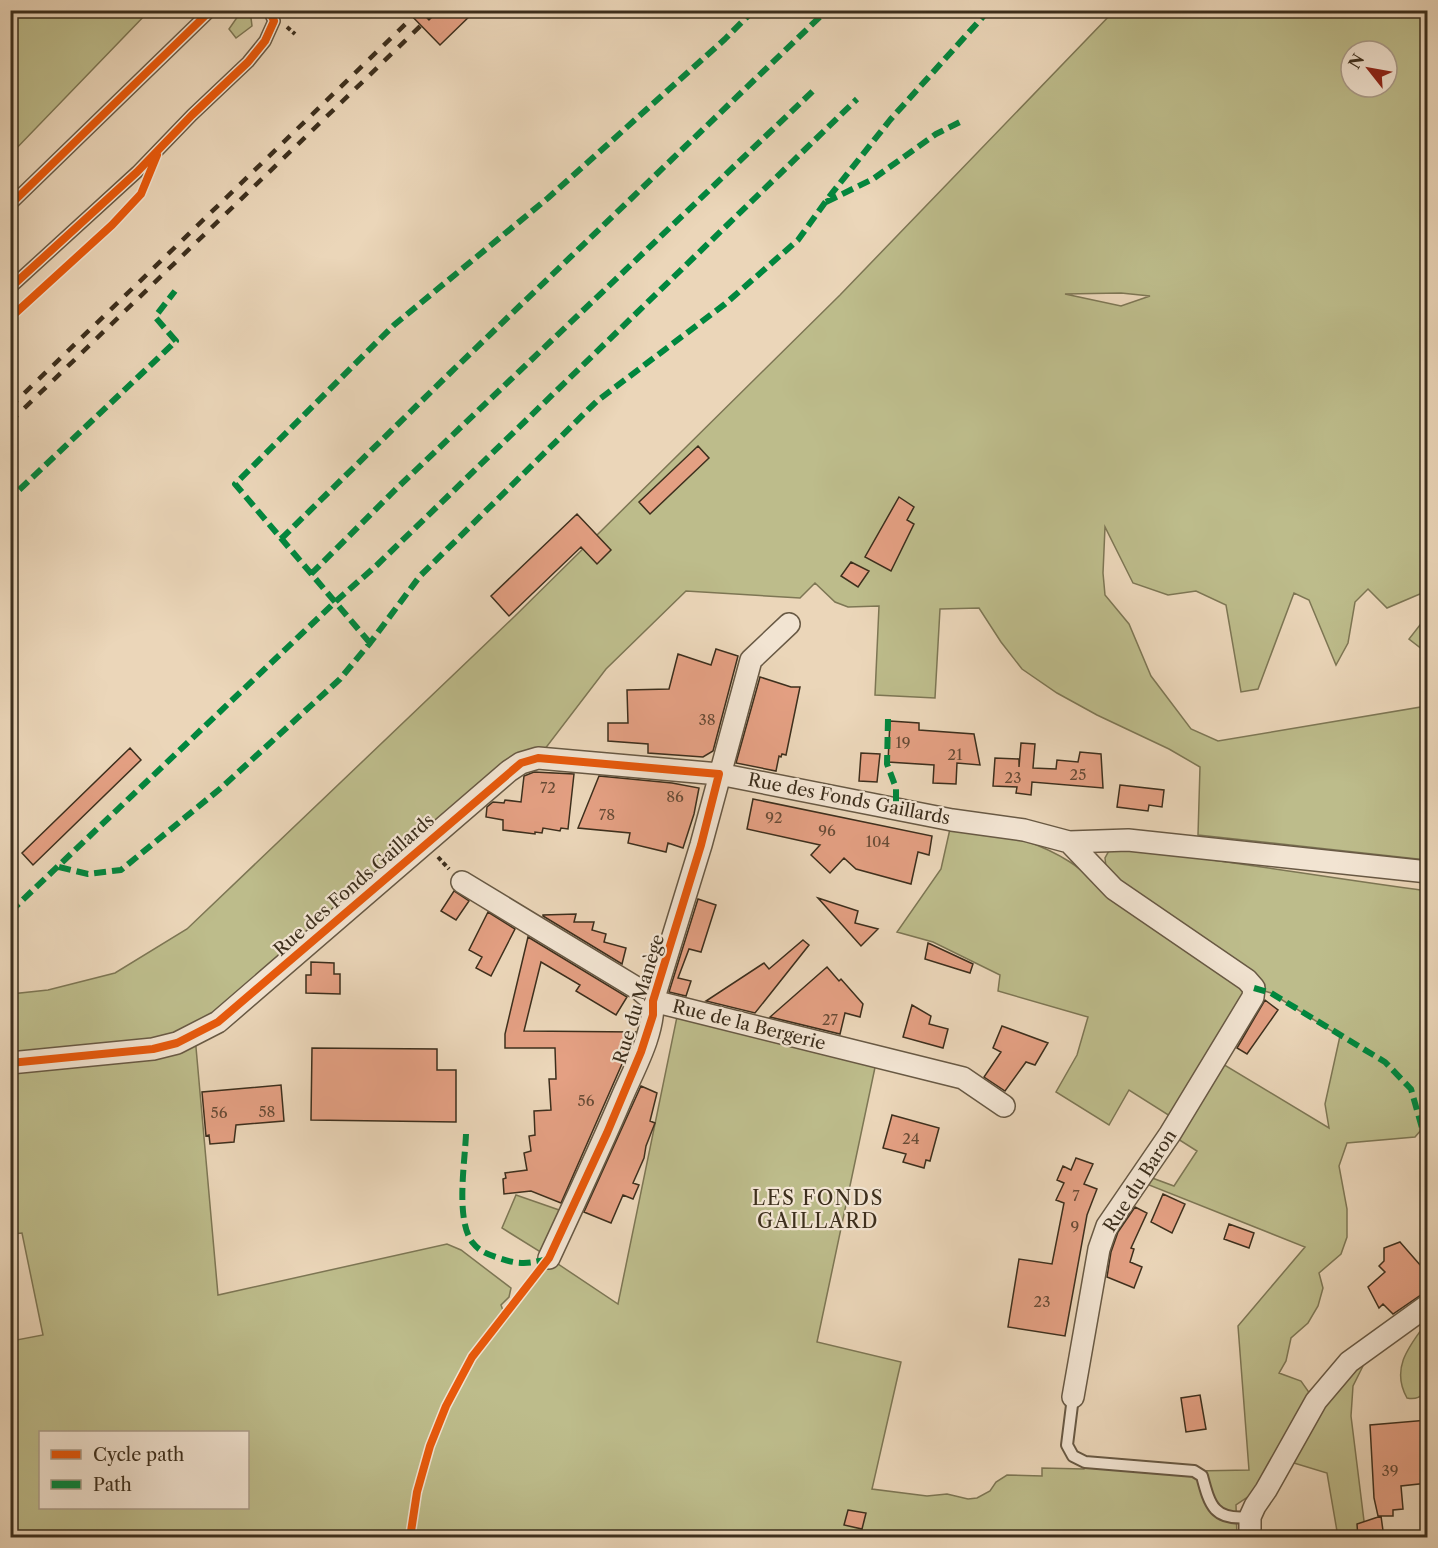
<svg xmlns="http://www.w3.org/2000/svg" width="1438" height="1548" viewBox="0 0 1438 1548" font-family="'Libre Caslon Text',serif">
  <rect width="100%" height="100%" fill="#ebd6b9"/>
  <filter id="stains"><feTurbulence type="fractalNoise" baseFrequency=".00333" numOctaves="4"/><feColorMatrix values="0 0 0 0 .2 0 0 0 0 .09 0 0 0 0 .02 0 0 0 .5 -.17"/></filter>
  <radialGradient id="worn" r=".72"><stop offset=".6" stop-color="#630" stop-opacity="0"/><stop offset="1" stop-color="#630" stop-opacity=".3"/></radialGradient>
  <!-- green -->
  <path fill="#bdbc8b" stroke="#7d7654" stroke-width="1.5" fill-rule="evenodd" d="M11 10 149 11 11 154 10 11Z
    M1114 11H1427V591L1387 608 1368 589 1355 602 1348 643 1336 665 1309 600 1294 593 1258 689 1241 692 1226 605 1196 591 1168 595 1133 583 1105 527 1103 573 1105 595 1129 624 1151 676 1191 729 1218 741 1427 706V860L1198 835 1200 767 1169 749 1097 715 1057 693 1022 669 1001 642 979 608 940 609 935 698 875 695 879 606 848 607 835 602 815 583 800 598 686 591 606 669 538 758 195 1036 218 1295 447 1244 461 1250 511 1288 509 1297 501 1305 505 1316 549 1258 618 1304 679 1007 877 1058 817 1342 901 1362 872 1489 927 1496 947 1494 968 1499 977 1498 990 1491 996 1482 1007 1475 1042 1476V1468L1084 1469 1085 1462 1194 1471 1249 1470 1238 1326 1305 1247 1139 1181 1144 1175 1174 1186 1197 1151 1170 1134 1178 1121 1129 1090 1109 1125 1056 1092 1077 1055 1088 1017 998 991 1000 975 933 942 897 932 941 869 952 820C991 831 1035 839 1070 862 1084 871 1096 883 1109 895L1105 858 1110 849 1117 847C1221 860 1324 877 1427 891V1158L1422 1129 1415 1137 1347 1143 1339 1166 1347 1209V1237L1341 1254 1319 1273 1323 1288 1318 1306 1308 1323 1291 1338 1286 1361 1279 1373 1301 1381 1315 1401 1367 1358 1353 1386 1351 1416 1366 1537H1338L1327 1473 1294 1463 1284 1458 1258 1490 1236 1505 1237 1537 13 1538 11 1530V1341L43 1335 22 1233 11 1234V994L48 990 115 973 187 929 515 616 840 295ZM1351 51H1387V87H1351ZM1121 293 1150 296 1121 306 1065 294ZM1255 988 1271 993 1340 1036 1325 1104 1329 1128 1216 1060ZM40 1432H248V1508H40Z
    M243 13 251 18 252 26 236 38 229 29 238 16Z
    M1427 616V653L1409 639Z
    M516 1195 562 1211 542 1253 502 1228Z
    M1427 1322V1390C1421 1397 1416 1400 1407 1398 1390 1368 1410 1345 1427 1322Z"/>
  <!-- building -->
  <path fill="#e4a083" stroke="#3d2f1d" stroke-width="1.5" d="M406 10H476L440 45Z
    M698 446 709 458 650 514 639 502Z
    M899 497 914 507 907 520 914 524 891 571 865 557Z
    M577 514 611 550 597 564 581 547 509 616 491 596Z
    M851 562 869 571 858 587 841 576Z
    M716 649 738 656 713 751 703 757 648 753V744L608 741V723H628L627 690 669 689 678 654 711 665Z
    M760 677 791 687H800L786 755 782 754 781 757 779 756 776 771 736 763Z
    M890 721 919 723V730L974 734 980 765 957 763 956 784 933 783 934 765 888 762Z
    M1021 743 1035 744 1033 768 1056 769 1057 760 1078 762 1080 752 1101 754 1103 788 1032 782 1031 795 1016 793 1017 787 993 786 995 758 1019 759V767Z
    M130 748 141 760 33 865 22 853Z
    M861 753 880 754 877 782 859 781Z
    M534 772 574 774 568 829 561 828 560 831 543 828 542 833 535 832V834L503 830V820L486 817 487 807 493 802 504 803 505 800 521 802 524 776Z
    M599 776 672 783 699 788 694 814 683 848 668 843 666 852 628 843 630 833 578 828Z
    M1120 785 1164 790 1162 807 1149 805 1148 811 1117 807Z
    M753 799 932 836 929 855 918 852 911 884 856 869 844 858 830 873 811 855 820 845 747 829Z
    M454 891 469 901 456 920 441 911Z
    M818 898 858 911 855 923 878 929 861 946Z
    M698 899 716 905 701 952 689 949 678 978 691 981 686 996 669 992Z
    M488 912 515 929 491 976 476 968 482 957 469 950Z
    M576 914 574 922H594L592 930 606 934 604 942 626 948 622 964 543 916V915Z
    M528 937 627 997 616 1015 576 991 580 985 541 962 524 1031 636 1032 561 1203 531 1191 504 1194 503 1179 506 1178 505 1173 527 1170 524 1153 531 1151 529 1136 535 1135 534 1111 551 1110 549 1079H556L555 1048H505V1034Z
    M803 940 809 945 755 1013 706 1001 764 963 769 969Z
    M928 943 973 964 970 973 925 959Z
    M311 962 334 963V974H340V994L306 993V975H311Z
    M827 967 839 981 841 979 863 1004 860 1017 845 1013 840 1034 770 1017Z
    M1265 1000 1278 1010 1247 1054 1237 1048Z
    M912 1005 931 1016 929 1024 948 1029 943 1048 903 1037Z
    M1002 1026 1048 1043 1035 1065 1026 1062 1005 1091 984 1077 1001 1052 993 1048Z
    M312 1048 437 1049V1070H456V1122L311 1120Z
    M281 1085 284 1121 236 1125 234 1142 210 1144 209 1135 206 1136 202 1092Z
    M641 1086 657 1093 650 1121 655 1123 646 1146 644 1158 633 1183 639 1185 633 1199 623 1195 611 1223 584 1212Z
    M892 1115 939 1128 930 1161 926 1160 924 1168 903 1162 906 1154 883 1148Z
    M1076 1158 1093 1164 1084 1184 1097 1189 1087 1215 1065 1336 1008 1327 1019 1259 1052 1264 1064 1203 1056 1200 1064 1183 1057 1180 1063 1166 1071 1170Z
    M1163 1194 1185 1204 1172 1233 1151 1222Z
    M1135 1207 1147 1213 1131 1248 1134 1249 1130 1262 1142 1267 1134 1288 1107 1277 1111 1252 1118 1232Z
    M1229 1224 1254 1233 1249 1248 1224 1239Z
    M1400 1242 1428 1274V1292L1421 1295 1393 1314 1383 1304 1379 1308 1368 1287 1385 1272 1379 1266 1384 1261V1248Z
    M1200 1395 1206 1429 1186 1432 1181 1398Z
    M1428 1420V1483L1401 1486 1403 1509 1393 1510V1516H1381L1384 1538H1358L1357 1524 1381 1516H1378L1374 1498 1370 1425Z
    M848 1510 866 1513 862 1529 844 1525Z"/>
  <g fill="none" stroke-linecap="round" stroke-linejoin="round">
    <!-- service casing -->
    <g stroke="#685944" stroke-width="14">
      <path id="service" d="M10 205 211 10
        M10 288 137 172 192 115 248 62 265 41 274 21 269 10
        M1073 1397 1067 1445 1073 1456 1085 1462 1194 1471 1202 1476C1210 1506 1214 1521 1250 1517"/>
    </g>
    <!-- minor casing -->
    <g stroke="#685944" stroke-width="24">
      <path id="minor" d="M1069 842 1114 889 1247 980 1254 988 1253 997 1170 1134 1107 1226 1099 1249 1073 1397
        M462 882 640 990 653 1001 963 1078 1004 1106
        M10 1063 153 1049 177 1043 218 1022 509 771 521 763 538 758 719 774 952 820 1024 830 1069 842 1128 840 1428 872
        M549 1258C574 1204 599 1151 622 1097 635 1067 654 1034 653 1001L701 845 751 660 789 624
        M1250 1538V1517L1255 1506 1266 1490 1316 1401 1349 1362 1428 1305"/>
    </g>
    <!-- path -->
    <path stroke="#3d2f1d" stroke-width="4" stroke-dasharray="4.5 3" stroke-linecap="butt" d="M287 27 295 34
      M438 857 449 869"/>
    <!-- service -->
    <use href="#service" stroke="#f2e4d2" stroke-width="10"/>
    <!-- minor -->
    <use href="#minor" stroke="#f2e4d2" stroke-width="21"/>
    <!-- rail -->
    <path stroke="#3d2f1d" stroke-width="4.5" stroke-dasharray="10 10" stroke-linecap="butt" d="M10 407 420 10
      M10 422 437 10"/>
    <!-- quiet -->
    <path stroke="#00873e" stroke-width="6" stroke-dasharray="12 6" stroke-linecap="butt" d="M826 202 873 179 936 134 962 121
      M10 505 17 492 176 341 156 318 158 313 175 291
      M281 539 449 374 827 10
      M311 574 395 490 813 91
      M370 643 235 484 394 325 548 198 725 39 754 10
      M888 719 887 764 896 788V807
      M59 867 88 874 121 870 221 788 340 679 370 643 420 576 597 401 725 304 798 240 829 197 890 120 989 10
      M10 912 335 602 377 565 857 99
      M1254 988 1271 993 1385 1062 1411 1089 1422 1128 1428 1158
      M466 1134C465 1162 455 1221 473 1243 479 1251 487 1254 496 1257 515 1264 527 1265 546 1259
      M10 1530 13 1538"/>
    <!-- cycleway casing -->
    <g stroke="#f2e4d2" stroke-width="11">
      <path id="cycleway" d="M10 205 211 10
        M10 288 137 172 192 115 248 62 265 41 274 21 269 10
        M10 318 112 225 141 194 157 155
        M10 1063 153 1049 177 1043 218 1022 521 763 538 758 719 774 701 845 653 1001V1015L641 1052 607 1133 549 1258 472 1357 446 1406 430 1446 417 1492 410 1538"/>
    </g>
    <!-- cycleway -->
    <use href="#cycleway" stroke="#e8590c" stroke-width="8"/>
  </g>
  <g text-anchor="middle" dominant-baseline="central" stroke-width="4.5" stroke-linejoin="round" paint-order="stroke">
    <!-- number labels -->
    <g font-size="15" fill="#674b36">
      <text x="707" y="719">38</text>
      <text x="903" y="742">19</text>
      <text x="955" y="754">21</text>
      <text x="1078" y="774">25</text>
      <text x="1013" y="777">23</text>
      <text x="548" y="787">72</text>
      <text x="675" y="796">86</text>
      <text x="607" y="814">78</text>
      <text x="774" y="817">92</text>
      <text x="827" y="830">96</text>
      <text x="878" y="841">104</text>
      <text x="830" y="1019">27</text>
      <text x="586" y="1100">56</text>
      <text x="267" y="1111">58</text>
      <text x="219" y="1112">56</text>
      <text x="911" y="1138">24</text>
      <text x="1076" y="1195">7</text>
      <text x="1075" y="1226">9</text>
      <text x="1042" y="1301">23</text>
      <text x="1390" y="1470">39</text>
    </g>
    <!-- street labels -->
    <g font-size="18" fill="#3d2f1d" stroke="#f2e4d2">
      <text transform="translate(849 799) rotate(11)">Rue des Fonds Gaillards</text>
      <text transform="translate(354 885) rotate(-41)">Rue des Fonds Gaillards</text>
      <text transform="translate(639 999) rotate(-73)">Rue du Manège</text>
      <text transform="translate(749 1025) rotate(14)">Rue de la Bergerie</text>
      <text transform="translate(1140 1181) rotate(-57)">Rue du Baron</text>
    </g>
    <!-- neighbourhood labels -->
    <g font-size="20" letter-spacing="1.5" fill="#3d2f1d" stroke="#f2e4d2">
      <text x="818" y="1198">LES FONDS<tspan x="818" dy="23">GAILLARD</tspan></text>
    </g>
  </g>
  <!-- margin -->
  <rect width="1438" height="1548" fill="none" stroke="#ebd6b9" stroke-width="36"/>
  <rect x="12" y="12" width="1414" height="1524" fill="none" stroke="#3d2f1d" stroke-width="3"/>
  <rect x="18" y="18" width="1402" height="1512" fill="none" stroke="#3d2f1d" stroke-width="1.5"/>
  <!-- legend -->
  <rect x="39" y="1431" width="210" height="78" fill="#f2e4d2" stroke="#aa9c8a" stroke-width="1.5"/>
  <rect x="51" y="1450" width="30" height="9" fill="#e8590c" stroke="#aa9c8a" stroke-width="1.5"/>
  <text x="93" y="1461" font-size="18" fill="#3d2f1d">Cycle path</text>
  <rect x="51" y="1480" width="30" height="9" fill="#00873e" stroke="#aa9c8a" stroke-width="1.5"/>
  <text x="93" y="1491" font-size="18" fill="#3d2f1d">Path</text>
  <!-- north arrow -->
  <g transform="translate(1369 69) rotate(301)"><circle r="28" fill="#f2e4d2" stroke="#aa9c8a" stroke-width="1.5"/>
  <path d="M0-4.5L10 22L0 15L-10 22Z" fill="#8f2418"/>
  <text y="-9" font-size="16" font-weight="bold" text-anchor="middle" fill="#3d2f1d">N</text>
  </g>
  <rect width="100%" height="100%" filter="url(#stains)"/>
  <rect width="100%" height="100%" fill="url(#worn)"/>
</svg>
